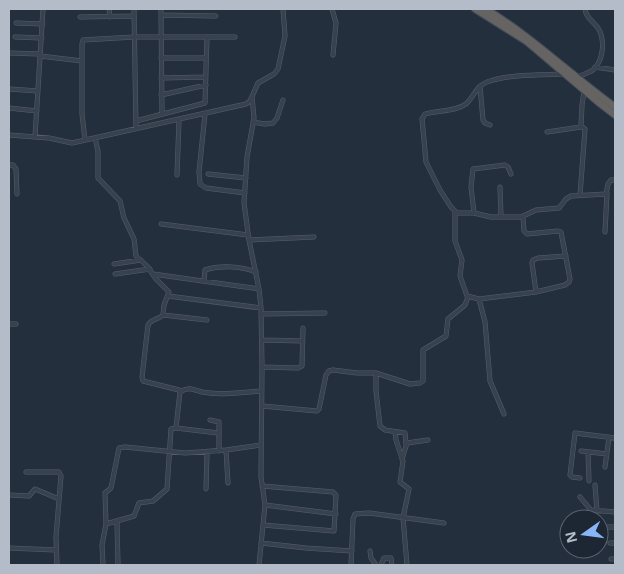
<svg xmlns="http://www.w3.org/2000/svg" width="624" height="574" viewBox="0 0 624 574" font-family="'Noto Sans',sans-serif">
  <rect width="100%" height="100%" fill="#242f3e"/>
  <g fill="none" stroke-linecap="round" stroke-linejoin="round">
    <!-- minor casing -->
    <g stroke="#565f6c" stroke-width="5">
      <path id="minor" d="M109 9 110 17
        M134 9 136 129
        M161 9 162 114
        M332 9 336 23 333 55
        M161 15 216 16
        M80 17 134 16
        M16 23 43 24
        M15 37 42 38
        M9 53 40 54
        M40 56 82 61
        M161 58H206
        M595 67 615 70
        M564 74C541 75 509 74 487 82 476 86 474 97 466 104 455 112 437 110 425 114L422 119 426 162 440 190 451 207 457 213H474L491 217H521L536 210 559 208 566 199 571 196 606 194 608 184 611 180H615
        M576 77C582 75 590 73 594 69 604 59 605 39 598 28 593 21 586 18 585 9
        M161 78 206 77
        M480 86 483 120 485 123 490 125
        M9 89 38 91
        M161 95 206 85
        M252 97 254 118 247 157 244 203 249 240 259 289 261 308 262 367 261 477 265 505 259 565
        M9 108 37 111
        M205 114 199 172 200 184 206 188 245 193
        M136 121 205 103 207 37
        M253 122 265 124 273 123 277 118 283 100
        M547 132 581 127
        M9 135 49 138 72 143 246 104 250 101 258 83 274 74 278 69 285 36 283 9
        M35 137 43 9
        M95 138 98 151V178L120 201 124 218 134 239 136 256 147 266 156 279 169 292 164 305 163 315C159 320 152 318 148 325L142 377 143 381 179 390 180 392
        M85 140 82 114V44L83 40 134 37H235
        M9 165H13L16 169 17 194
        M208 174 246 178
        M177 175 179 120
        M500 187 501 217
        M580 195 585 129 581 126 582 105 584 91
        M455 211V241L462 260 460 276 467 296 479 299
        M474 213 471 187 473 169 505 165 508 167 511 174
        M161 224 248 235
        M605 232 607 193
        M249 240 314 237
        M114 264 141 260
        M115 274 150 269
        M153 274 259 289
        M204 281 205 270C221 265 240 266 256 272
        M536 292 532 263 533 260 538 258 566 256
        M168 296 261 308
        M261 314 325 313
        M163 315 207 320
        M9 324H16
        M262 340 303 341
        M262 367 298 368 302 366 303 328
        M376 373V391L380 426 385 430 405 433 406 444
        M180 392C189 386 194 390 202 392 222 396 243 392 262 391
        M262 406 317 411 319 409 326 375 329 371 333 370 357 373H376L410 384 420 383 423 381V350L446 336 448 319 465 305 468 297
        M504 414 490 381 485 322 479 299 536 292 565 285 569 282 570 279 561 232 558 231 527 234 524 231 523 217
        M210 420 219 422V451
        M176 428 180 392
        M395 432 396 440 403 461 400 482 409 489 403 518 407 565
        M226 450 228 483
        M581 451 607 454
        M588 452 589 481
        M402 459 407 443 428 440
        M605 467 609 437
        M26 472H59L61 476 56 537 57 565
        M580 478 572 477 570 475 575 433 615 438
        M595 485 597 511
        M262 486 333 492 336 495 334 531 263 525
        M206 489 207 452
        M9 495 29 496 35 489 59 499
        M580 497 591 510 615 512
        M265 505 336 514
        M117 522 118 565
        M106 524 134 516 139 503 153 501 167 489 171 429 176 428 218 433
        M603 527H615
        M261 543 306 548 352 551
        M610 543H615
        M9 548 56 550
        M370 551 371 558 376 565
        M611 559H615
        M103 565 102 545 106 524 105 493 111 488 119 448 125 447 185 453 226 450 261 445
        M351 565 353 519 355 514 369 513 444 523
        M381 565 384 558H391L392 565"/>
    </g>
    <!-- trunk casing -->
    <g stroke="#434c59" stroke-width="8">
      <path id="trunk" d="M475 9 526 41 598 102 615 115
        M486 9C532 37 571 75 615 107"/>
    </g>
    <!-- minor -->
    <use href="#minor" stroke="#38414e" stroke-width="4"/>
    <!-- trunk -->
    <use href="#trunk" stroke="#656462" stroke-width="6"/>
  </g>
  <!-- border -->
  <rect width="624" height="574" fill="none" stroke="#b4bcc9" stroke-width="20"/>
  <!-- north arrow -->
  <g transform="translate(584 534) rotate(256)"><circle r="24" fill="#1d2633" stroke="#59626f"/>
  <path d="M0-4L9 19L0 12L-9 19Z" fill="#8ab4f8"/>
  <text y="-8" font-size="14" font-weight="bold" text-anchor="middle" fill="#b4bcc9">N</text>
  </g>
</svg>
